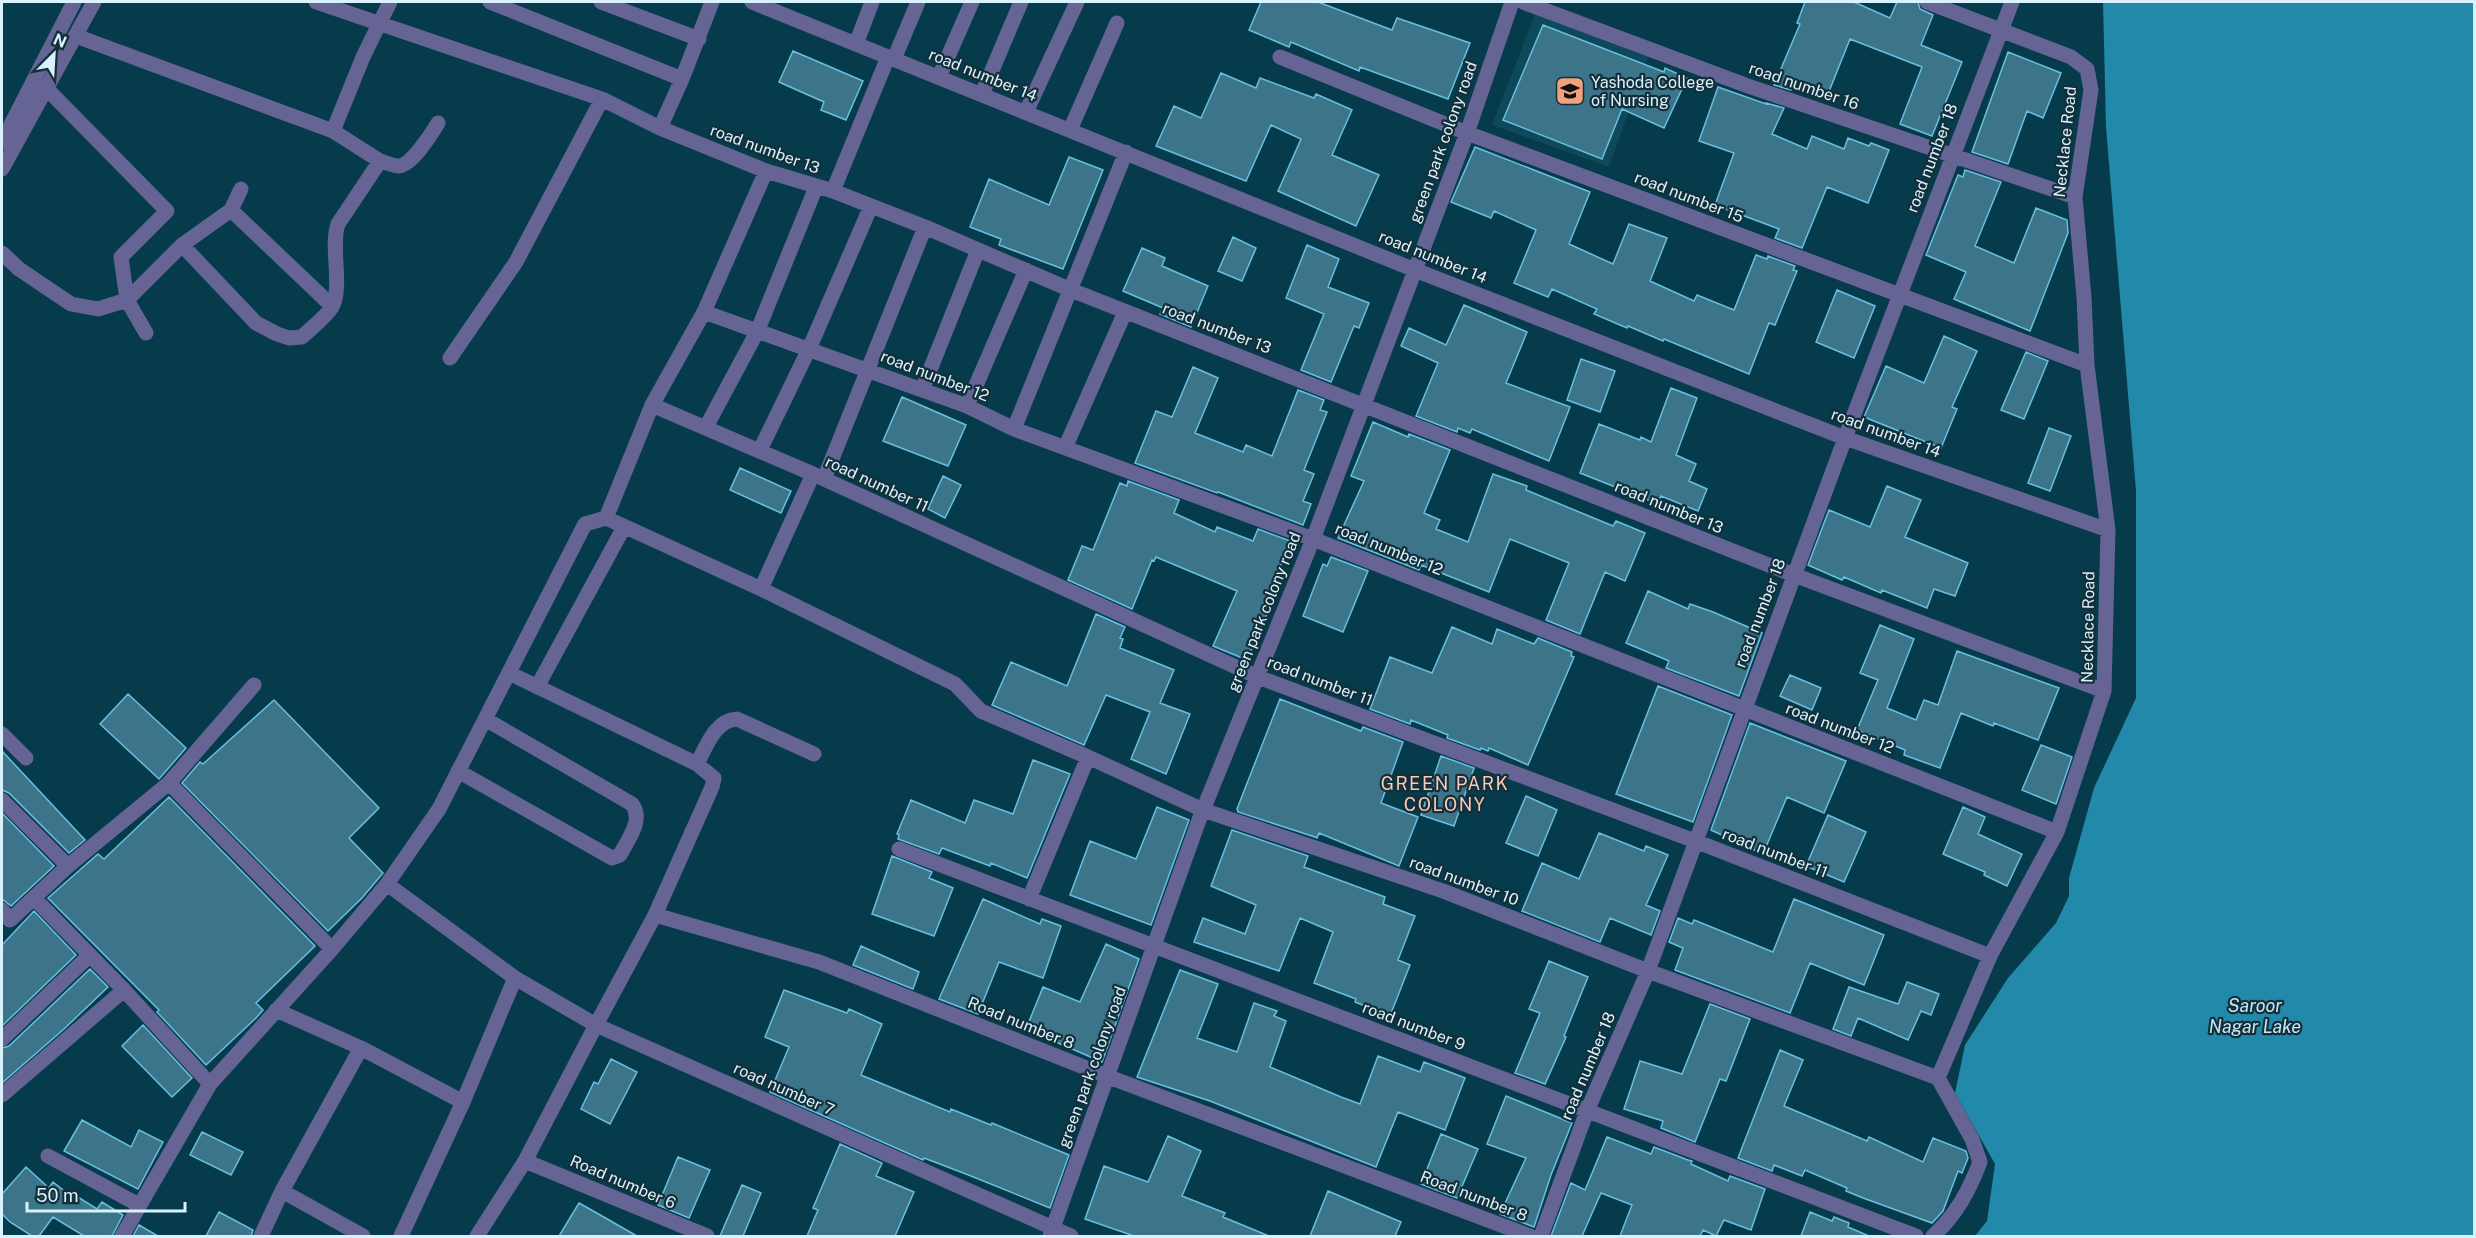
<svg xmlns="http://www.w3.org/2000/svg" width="2476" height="1238" viewBox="0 0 2476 1238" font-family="'Public Sans',sans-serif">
  <rect width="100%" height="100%" fill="#063b4c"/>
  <!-- built -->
  <path fill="#0d485b" d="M1535 14 1648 57 1609 167 1492 125Z"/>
  <!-- water -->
  <path fill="#2389aa" d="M2103 2H2474V1236H1975L1987 1221 1995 1164 1955 1093 1965 1045 2008 978 2056 923 2069 896V878L2094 788 2136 698V491L2106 127Z"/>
  <!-- building -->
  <path fill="#3c7489" stroke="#67c0e2" stroke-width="1.5" d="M1261 2H1318L1392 30 1397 18 1470 43 1448 99 1360 67 1359 71 1291 42 1289 47 1249 30Z
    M1805 2H1854L1890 18 1897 2H1918L1920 9 1933 15 1921 45 1962 62 1932 136 1900 124 1922 67 1850 39 1828 94 1802 84 1801 87 1794 84 1791 90 1774 85 1800 24 1797 23Z
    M1543 25 1664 72 1665 68 1687 78 1664 128 1622 109 1602 159 1503 120Z
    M793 51 863 81 846 120 821 110 824 102 779 82Z
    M2008 52 2061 73 2043 118 2027 111 2008 164 1972 152Z
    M1221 73 1256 88 1260 78 1314 98 1316 94 1352 110 1332 155 1379 175 1356 226 1278 191 1301 139 1271 125 1246 181 1156 146 1174 106 1201 118Z
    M1718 87 1766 104V103L1784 108 1772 134 1807 149 1812 136 1844 149 1848 138 1869 146 1871 143 1889 150 1868 203 1827 187 1802 248 1775 238 1779 229 1715 205 1734 153 1699 141Z
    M1475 147 1590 192 1569 244 1613 264 1629 224 1667 238 1650 281 1694 301 1697 295 1734 310 1756 255 1767 259 1768 256 1795 266 1793 270 1797 271 1775 325 1769 323 1749 374 1664 339 1663 341 1628 326 1627 328 1594 314 1597 309 1552 289 1548 297 1514 283 1536 230 1494 211 1491 218 1451 202Z
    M1069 157 1103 170 1063 269 999 245 1001 239 970 227 989 179 1049 205Z
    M1965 170 2001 182 1975 246 2014 263 2036 208 2067 220 2068 233 2030 331 1954 299 1966 272 1926 255 1958 175 1963 177Z
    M1233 237 1256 248 1242 281 1218 271Z
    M1307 245 1339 259 1328 287 1369 303 1359 328 1354 326 1331 382 1301 370 1324 314 1286 298Z
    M1142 248 1165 258 1162 266 1208 286 1191 327 1160 314 1163 308 1123 291Z
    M1837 290 1875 306 1854 358 1816 342Z
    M1464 305 1527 332 1506 383 1570 407 1549 461 1472 429 1470 433 1458 428 1457 432 1416 416 1438 363 1401 346 1409 328 1446 345Z
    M1944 336 1977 351 1952 407 1957 409 1941 448 1864 417 1886 366 1924 383Z
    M2026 352 2048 361 2024 419 2001 410Z
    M1581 359 1615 371 1600 412 1567 400Z
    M1193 367 1218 378 1195 433 1243 452 1246 445 1272 456 1298 390 1324 400 1320 410 1327 412 1304 470 1314 474 1303 501 1311 504 1303 525 1218 492 1217 493 1135 463 1156 411 1172 417Z
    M1671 388 1697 398 1676 455 1696 464 1689 481 1707 489 1698 511 1661 496 1658 504 1580 473 1599 424 1640 440 1641 437 1651 442Z
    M902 397 966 425 948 466 883 441Z
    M1373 422 1408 437 1409 434 1450 450 1424 513 1440 520 1436 529 1468 542 1493 474 1527 486 1526 490 1613 526 1616 521 1645 533 1625 581 1605 572 1580 634 1546 620 1569 563 1510 539 1489 592 1421 565 1419 570 1338 538 1364 481 1351 476Z
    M2049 428 2071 436 2050 491 2028 483Z
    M740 468 791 491 781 513 730 490Z
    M943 476 961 485 945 518 928 509Z
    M1128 481 1179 500 1174 513 1215 532 1217 527 1253 541 1258 529 1290 541 1266 603 1271 605 1247 660 1213 646 1237 591 1156 557 1154 561 1152 560 1132 609 1068 580 1082 546 1093 550 1120 483 1127 486Z
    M1887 486 1921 500 1905 537 1968 563 1955 596 1934 589 1927 608 1882 590 1881 593 1844 577 1842 580 1808 565 1829 510 1870 527Z
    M1331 557 1368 571 1343 632 1303 616 1323 564 1327 566Z
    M1648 591 1688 609 1690 604 1713 612 1762 633 1739 696 1666 668 1669 661 1626 643Z
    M1096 614 1125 627 1120 638 1123 639 1120 648 1174 670 1160 703 1190 714 1166 774 1131 759 1150 712 1106 695 1084 745 992 705 1011 662 1067 686Z
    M1880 625 1914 639 1887 708 1916 720 1924 700 1938 705 1957 651 2059 688 2038 740 1994 723 1993 726 1961 713 1940 768 1904 755 1905 750 1857 730 1878 680 1860 673Z
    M1452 627 1492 644 1497 629 1534 644 1538 638 1572 652 1571 656 1574 657 1528 765 1489 748 1488 751 1481 748 1480 750 1447 738 1448 735 1411 720 1410 724 1370 709 1390 657 1432 673Z
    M1790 675 1821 688 1812 710 1780 696Z
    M1658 686 1732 715 1693 822 1616 794Z
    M128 694 186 748 159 779 100 724Z
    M1280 699 1361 731 1363 727 1403 742 1381 803 1418 817 1399 866 1319 833 1317 838 1315 837 1238 812 1237 809Z
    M274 700 379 808 349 838 383 873 362 898 328 931 182 783 200 762 203 764Z
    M1750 723 1846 761 1824 813 1787 797 1763 854 1711 830Z
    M2041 745 2072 757 2056 804 2022 790Z
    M2 751 85 840 69 853 9 793 2 790Z
    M1441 756 1474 768 1454 826 1421 815Z
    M1033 760 1070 774 1027 878 991 863 990 866 942 848 939 854 898 839 899 835 897 834 911 800 965 823 974 800 1013 814Z
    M1526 796 1557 810 1538 856 1506 843Z
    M169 797 315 946 256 1003 263 1010 256 1018 206 1065 157 1012 159 1010 48 898 98 854 104 859Z
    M1157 807 1189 820 1151 925 1070 895 1090 841 1136 859Z
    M1963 807 1985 817 1978 834 2022 854 2007 886 1984 875 1985 872 1943 854Z
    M2 813 54 866 11 906 2 899Z
    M1828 815 1866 832 1844 882 1806 866Z
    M1232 830 1308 856 1304 867 1385 897 1383 904 1415 916 1398 960 1410 965 1390 1016 1355 1002 1356 999 1314 983 1333 932 1300 918 1279 971 1194 942 1203 918 1245 934 1256 905 1211 886Z
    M1599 833 1644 851 1646 846 1668 855 1646 905 1660 911 1651 935 1610 918 1600 942 1522 911 1542 863 1579 879Z
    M892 856 932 872 929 878 953 888 934 936 872 914Z
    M983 899 1040 924 1042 919 1061 926 1043 978 999 962 978 1014 939 999Z
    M1794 899 1884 935 1864 985 1810 963 1790 1013 1675 970 1683 948 1669 942 1678 918 1692 924 1694 920 1773 952Z
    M34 911 76 955 2 1026V945Z
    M1106 944 1139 959 1102 1062 1026 1029 1043 987 1080 1002Z
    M861 946 919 972 913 989 853 965Z
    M1549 961 1588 977 1564 1036 1566 1037 1545 1084 1515 1073 1540 1013 1529 1009Z
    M90 969 108 987 64 1029 2 1083V1048L9 1046Z
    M1180 970 1218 984 1197 1038 1237 1052 1254 1003 1277 1011 1274 1016 1286 1021 1270 1067 1341 1097 1360 1104 1378 1056 1420 1072 1424 1062 1465 1078 1445 1130 1398 1112 1376 1167 1210 1101 1137 1077Z
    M1907 982 1939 994 1931 1015 1921 1011 1908 1040 1858 1018 1851 1036 1833 1029 1849 987 1898 1004Z
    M784 990 847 1013 849 1009 882 1024 861 1075 950 1112 951 1109 991 1125 992 1123 1069 1155 1050 1208 966 1174 924 1158 923 1160 770 1092 789 1047 765 1037Z
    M1710 1004 1750 1019 1726 1081 1720 1079 1695 1142 1661 1128 1663 1121 1624 1109 1640 1061 1682 1074Z
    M143 1025 192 1078 172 1097 122 1046Z
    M1780 1050 1803 1060 1784 1106 1867 1141 1869 1137 1923 1162 1933 1138 1966 1151 1968 1158 1962 1173 1958 1171 1943 1211 1932 1223 1863 1198 1846 1191 1847 1188 1805 1170 1802 1176 1774 1165 1772 1171 1738 1158Z
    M611 1059 637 1072 610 1124 581 1109 594 1082 598 1084Z
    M1506 1096 1572 1123 1551 1175 1534 1227 1500 1214 1526 1158 1487 1144Z
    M82 1120 131 1147 139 1130 163 1142 138 1189 64 1151Z
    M202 1132 243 1152 231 1175 190 1155Z
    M1441 1134 1478 1149 1457 1198 1421 1184Z
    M1168 1136 1201 1151 1182 1196 1225 1213 1223 1217 1269 1236H1134L1085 1219 1104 1166 1148 1182Z
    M1607 1137 1651 1154 1654 1147 1688 1160 1692 1161 1691 1164 1728 1181 1730 1176 1765 1189 1751 1230 1724 1220 1716 1236 1703 1230 1700 1236H1620L1632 1205 1601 1193 1582 1236H1551L1571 1183 1585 1190Z
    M840 1144 882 1163 876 1176 914 1192 895 1236H807L818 1210 813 1208Z
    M678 1157 710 1170 689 1218 658 1205Z
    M26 1167 49 1188 53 1182 71 1196 73 1194 97 1209 102 1202 123 1215 112 1236H84L53 1217 39 1236H32L10 1222 2 1214V1194Z
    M742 1185 761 1193 743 1236H720Z
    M1328 1191 1401 1222 1395 1236H1310Z
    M579 1203 602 1216 637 1236H559Z
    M219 1212 253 1230 251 1236H206Z
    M1810 1212 1832 1221 1834 1217 1849 1223 1848 1227 1869 1236H1801Z
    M139 1225 158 1236H133Z"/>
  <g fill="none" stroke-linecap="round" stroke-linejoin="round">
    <!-- minor -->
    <path stroke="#656494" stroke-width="15" d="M316 2 602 99 660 128 766 171 833 191 925 227 1071 290 1794 575 2104 691
      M490 2 682 79
      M601 2 699 39
      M752 2 1415 270 1845 438 2108 530
      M1523 2 1748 86 2075 197
      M1927 2 2071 57 2087 69 2091 90 2075 197 2084 297 2087 365 2108 530 2104 691 2057 832 1990 956 1938 1078 1972 1139 1980 1162C1969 1191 1956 1215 1933 1236
      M76 36 333 131 380 161
      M856 44 872 2
      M1280 57 1467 133 2087 365
      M894 59 918 2
      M939 77 972 2
      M45 87 167 211 121 257 127 300 146 333
      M982 94 1021 2
      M1026 112 1077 2
      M660 128 682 79 712 2
      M1070 130 1117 23
      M333 131 363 57 390 2
      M833 191 888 57
      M231 210 332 306
      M182 245 256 323 277 334 289 338 302 337C311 328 325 318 332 307 343 288 330 246 338 224L380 161C385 162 393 166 399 166 411 166 432 133 438 123
      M2 253 19 269 71 304 98 309 127 300 182 245 231 210 241 189
      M704 312 967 406 1014 429 1313 539 2057 832
      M450 358 516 262 602 99
      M922 390 978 250
      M652 405 813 474 1258 677 1695 841 1990 956
      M967 406 1026 270
      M706 427 757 332 816 187
      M1014 429 1126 152
      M1065 448 1125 312
      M760 450 809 349 871 206
      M824 479 925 227
      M606 518 761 589 955 684 981 711 1088 757 1203 810 1443 891 1648 971 1938 1078
      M761 589 813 474
      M509 673 697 764C706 747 715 720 737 719L814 754
      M537 687 624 527
      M2 734 26 758
      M697 764 714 778 712 787 655 915 819 962 1109 1077 1530 1236
      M458 771 612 858 620 855C628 839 644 820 632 804L485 719
      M169 783 332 949
      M2 800 68 866
      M899 849 1916 1236
      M387 884 515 978 596 1025 525 1161 477 1236
      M34 898 124 990 210 1084 332 949 387 884 439 809 585 524 606 518 652 405 704 312 766 171
      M1029 899 1088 757
      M2 910 10 920 68 866 169 783 254 685
      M655 915 596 1025 1071 1236
      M276 1010 361 1048 463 1102 515 978
      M2 1039 90 955
      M2 1095 124 990
      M48 1156 139 1205
      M525 1161 707 1236
      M282 1191 363 1236
      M122 1236 210 1084
      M261 1236 282 1191 361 1048
      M401 1236 463 1102
      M1050 1236 1199 820 1313 539 1467 133 1512 2
      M1541 1236 1587 1111 1648 971 1845 438 2012 2"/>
    <!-- tertiary -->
    <path stroke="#656494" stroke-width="15" d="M2 142 74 2
      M2 169 94 2"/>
  </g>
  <!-- icons -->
  <defs>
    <g id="university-square" transform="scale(1.5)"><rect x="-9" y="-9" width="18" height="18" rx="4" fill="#f1a17d" stroke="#132f3a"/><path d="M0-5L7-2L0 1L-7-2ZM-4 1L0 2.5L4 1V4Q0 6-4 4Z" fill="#111"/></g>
  </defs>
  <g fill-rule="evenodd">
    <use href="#university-square" x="1570" y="91"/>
  </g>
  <g text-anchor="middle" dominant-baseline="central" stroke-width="4.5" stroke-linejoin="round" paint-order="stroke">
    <!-- street labels -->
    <g font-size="16" fill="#daf2fd" stroke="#132f3a">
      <text transform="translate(983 75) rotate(22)">road number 14</text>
      <text transform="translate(1804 86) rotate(19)">road number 16</text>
      <text transform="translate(1443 142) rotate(-70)">green park colony road</text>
      <text transform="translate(2065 142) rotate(-84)">Necklace Road</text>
      <text transform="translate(765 149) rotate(20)">road number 13</text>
      <text transform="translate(1932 158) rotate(-69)">road number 18</text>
      <text transform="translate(1689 197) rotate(21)">road number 15</text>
      <text transform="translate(1433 257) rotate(22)">road number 14</text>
      <text transform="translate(1217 328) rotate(21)">road number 13</text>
      <text transform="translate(935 376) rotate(21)">road number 12</text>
      <text transform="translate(1886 433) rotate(20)">road number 14</text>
      <text transform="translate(877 484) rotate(25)">road number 11</text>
      <text transform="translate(1669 507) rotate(22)">road number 13</text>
      <text transform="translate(1389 549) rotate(22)">road number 12</text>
      <text transform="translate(1264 612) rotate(-68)">green park colony road</text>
      <text transform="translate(1760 613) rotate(-69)">road number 18</text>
      <text transform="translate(2088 627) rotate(-89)">Necklace Road</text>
      <text transform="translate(1320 681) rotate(21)">road number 11</text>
      <text transform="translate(1840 728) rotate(21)">road number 12</text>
      <text transform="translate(1775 853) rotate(21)">road number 11</text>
      <text transform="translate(1464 881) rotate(20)">road number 10</text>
      <text transform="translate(1021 1023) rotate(22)">Road number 8</text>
      <text transform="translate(1414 1026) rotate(21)">road number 9</text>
      <text transform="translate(1588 1066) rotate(-67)">road number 18</text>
      <text transform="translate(1092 1067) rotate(-70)">green park colony road</text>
      <text transform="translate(784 1089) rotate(24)">road number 7</text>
      <text transform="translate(623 1182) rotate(23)">Road number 6</text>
      <text transform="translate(1474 1196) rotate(21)">Road number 8</text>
    </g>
    <!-- poi labels -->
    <g font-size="16" fill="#daf2fd" stroke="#132f3a" text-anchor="start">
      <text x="1591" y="82">Yashoda College<tspan x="1591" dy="18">of Nursing</tspan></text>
    </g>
    <!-- neighbourhood labels -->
    <g font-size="18" letter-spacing="1.5" fill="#f9cbb6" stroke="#132f3a">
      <text x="1445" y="783">GREEN PARK<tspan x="1445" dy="21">COLONY</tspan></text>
    </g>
    <!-- water labels -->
    <g font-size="18" font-style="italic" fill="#c7e8f6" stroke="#132f3a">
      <text x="2255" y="1005">Saroor<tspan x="2255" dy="21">Nagar Lake</tspan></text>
    </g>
  </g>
  <!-- border -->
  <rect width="2476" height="1238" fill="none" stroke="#daf2fd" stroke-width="6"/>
  <!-- north arrow -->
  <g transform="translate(54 54) rotate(24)" stroke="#132f3a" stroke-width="4.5" paint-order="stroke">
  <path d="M0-4.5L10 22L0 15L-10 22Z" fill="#daf2fd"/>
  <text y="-9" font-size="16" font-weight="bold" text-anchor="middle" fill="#daf2fd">N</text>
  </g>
  <!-- scale -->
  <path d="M27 1202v9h158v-9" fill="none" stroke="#daf2fd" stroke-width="3"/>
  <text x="36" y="1202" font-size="18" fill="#daf2fd" stroke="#132f3a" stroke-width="4.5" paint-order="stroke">50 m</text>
</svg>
